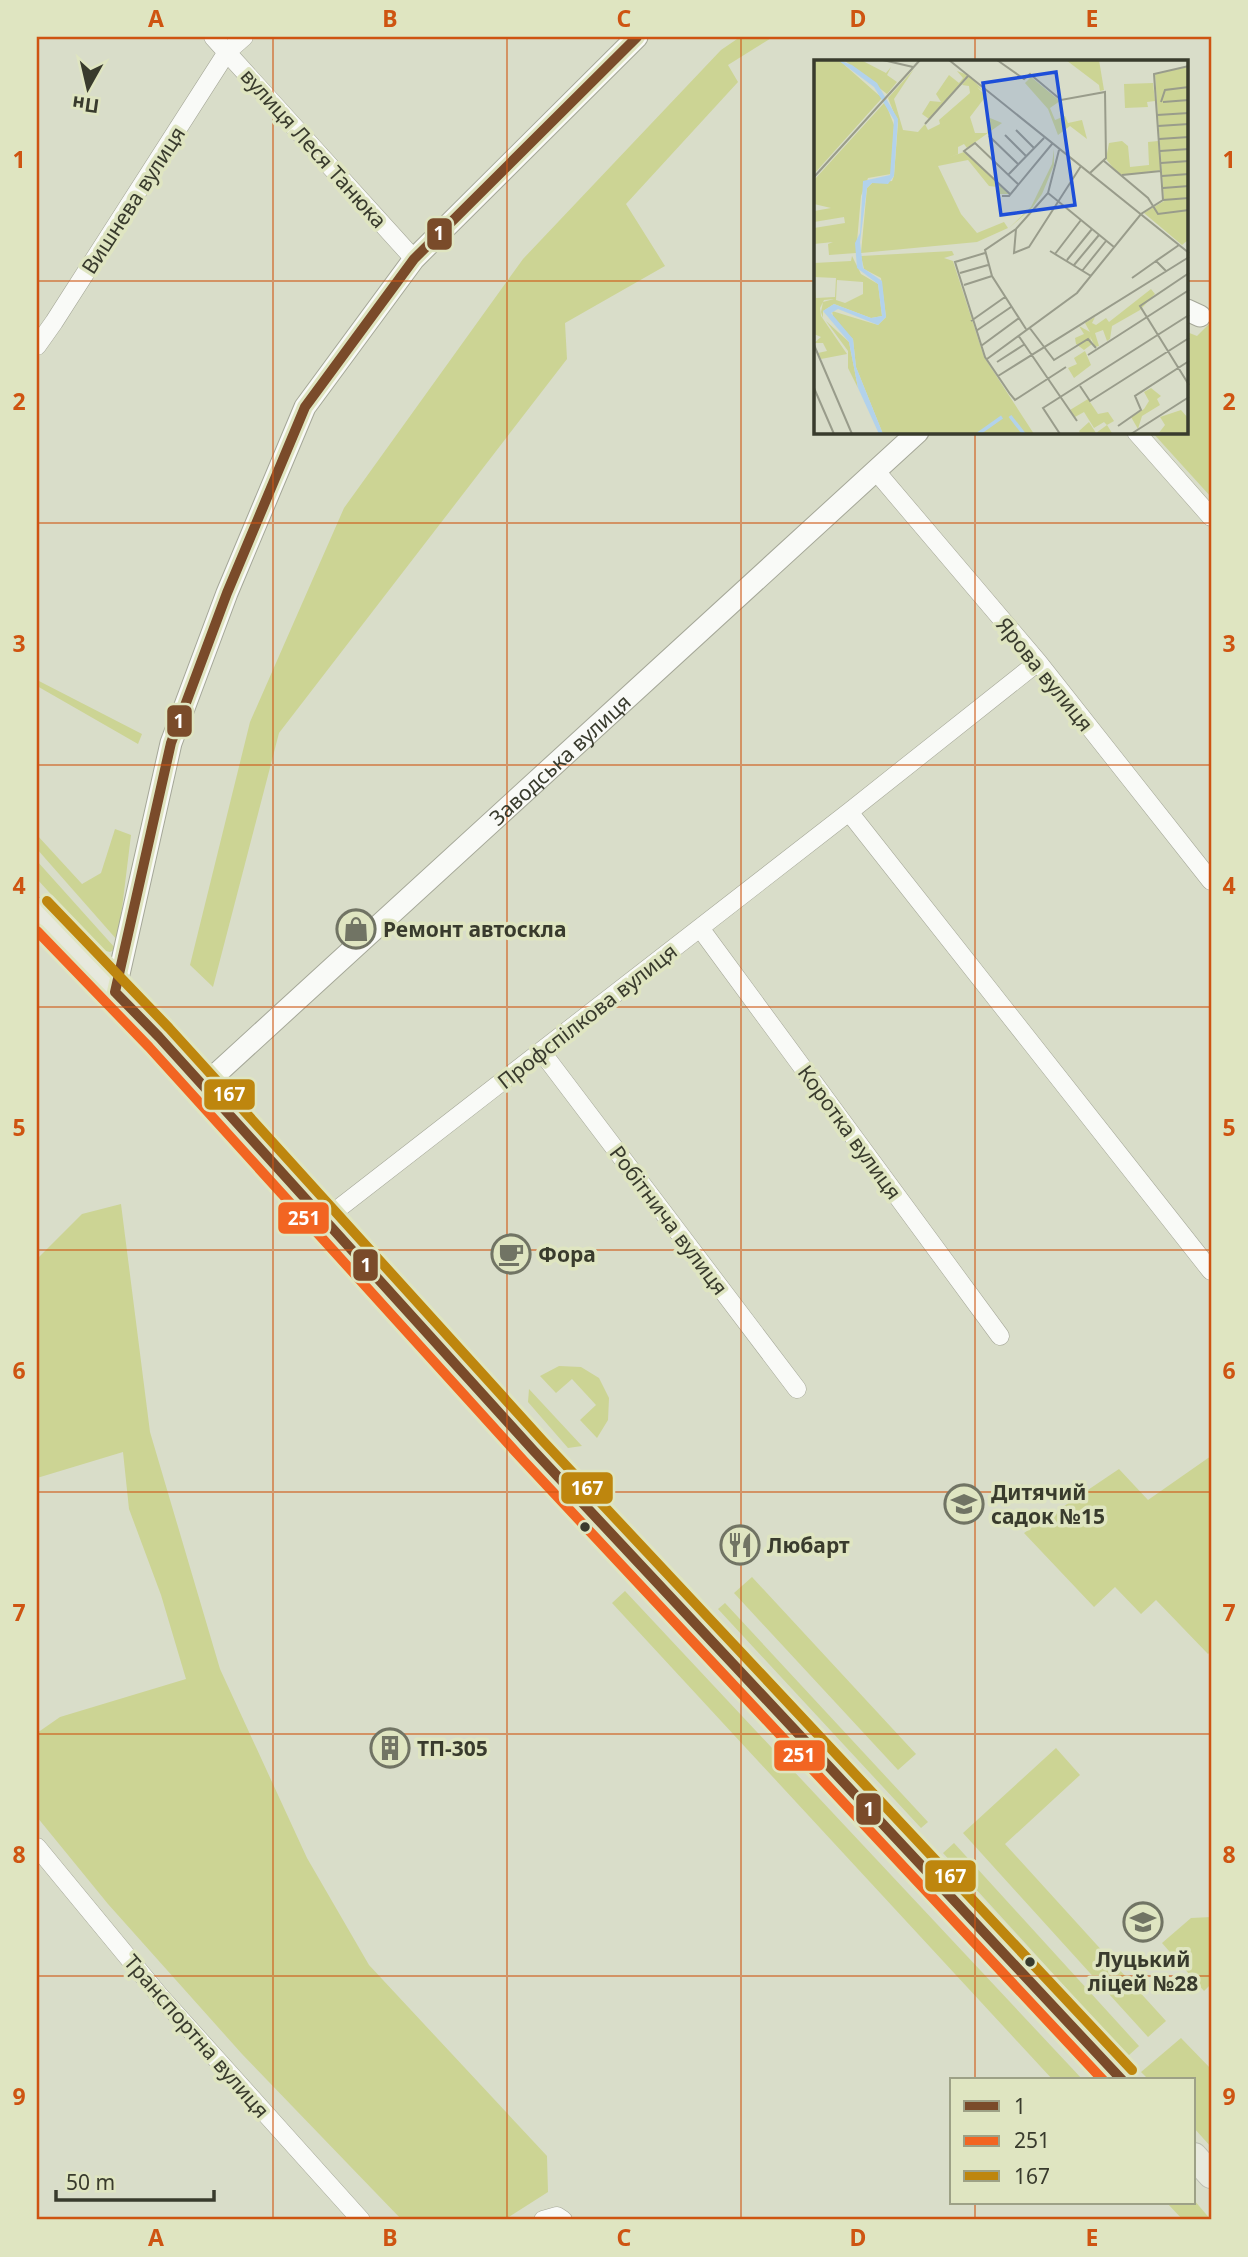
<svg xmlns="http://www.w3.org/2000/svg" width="1248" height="2257" viewBox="0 0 1248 2257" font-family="'Noto Sans',sans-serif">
  <rect width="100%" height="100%" fill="#d9ddc9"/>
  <!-- green -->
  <path fill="#ccd494" d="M740 37H773L728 65 738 82 626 204 665 266 565 323 567 359 279 733 213 987 190 965 250 722 344 508 523 259 721 50Z
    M1211 322V497L1152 432H1187V332L1197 336Z
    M37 680 142 734 138 744 37 686Z
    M115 829 131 835 118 941 37 849V835L82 884 101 873Z
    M37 861 116 949 110 952 102 950 37 879Z
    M121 1204 150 1432 220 1669 307 1858 369 1965 547 2156 548 2192 504 2220H402L242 2054 108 1904 37 1817V1733L60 1717 186 1679 161 1595 129 1509 123 1452 37 1478V1259L82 1214Z
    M559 1366 581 1367 599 1378 609 1398 608 1420 597 1438 580 1420 596 1405 572 1379 556 1393 540 1376Z
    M529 1389 582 1446 568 1448 528 1402Z
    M1211 1456V1651L1208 1654 1156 1600 1141 1614 1115 1587 1094 1607 1024 1533 1119 1469 1148 1500Z
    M752 1577 916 1754 898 1770 734 1593Z
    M625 1591 1083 2080H1053L612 1603Z
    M725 1603 928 1822 921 1828 718 1609Z
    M1056 1748 1080 1775 1005 1844 1166 2021 1148 2037 963 1833Z
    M954 1843 1139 2046 1128 2056 943 1853Z
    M1211 1917V1984L1204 1991 1162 1943 1191 1918Z
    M1181 2038 1211 2069V2147L1194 2128V2080H1149L1141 2072Z
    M1194 2200 1211 2220H1183L1167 2203H1194Z"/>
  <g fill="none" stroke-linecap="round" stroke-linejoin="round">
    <!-- minor casing -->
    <g stroke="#a5a798" stroke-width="19">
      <path id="minor" d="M213 37 414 259
        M37 346 54 322 227 52 244 37
        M1136 432 1211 517
        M875 470 1038 662 1211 881
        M849 812 1211 1271
        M700 928 1000 1336
        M541 1051 797 1389
        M325 1219 849 812 1038 662
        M37 1847 159 1995 361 2220
        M543 2220 557 2216 563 2220"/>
    </g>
    <!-- tertiary casing -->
    <g stroke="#a5a798" stroke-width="23">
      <g id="tertiary">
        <path d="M1187 310 1200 316"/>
        <path d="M115 992 171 743 227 593 305 407 414 259 637 37"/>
        <path id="s1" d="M202 1087 918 432"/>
      </g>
    </g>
    <!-- primary casing -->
    <g stroke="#bbbdb3" stroke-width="28">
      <path id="primary" d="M37 911 159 1037 533 1450 1122 2080
        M1194 2156 1211 2175"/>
    </g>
    <!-- minor -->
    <use href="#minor" stroke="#f9faf7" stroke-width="18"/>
    <!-- tertiary -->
    <use href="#tertiary" stroke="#f9faf7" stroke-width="21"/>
    <!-- primary -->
    <use href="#primary" stroke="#e7e9dd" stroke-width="26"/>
    <!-- bus-1 casing -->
    <g stroke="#dfe5c1" stroke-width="16">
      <path id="bus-1" d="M115 992 159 1037 533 1450 1122 2080
        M115 992 171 743 227 593 305 407 414 259 637 37"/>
    </g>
    <!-- bus-2 casing -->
    <g stroke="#dfe5c1" stroke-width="16">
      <path id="bus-2" d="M37 931 149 1047 523 1460 1103 2080"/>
    </g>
    <!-- bus-3 casing -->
    <g stroke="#dfe5c1" stroke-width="16">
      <path id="bus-3" d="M47 901 169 1028 543 1441 1132 2070"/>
    </g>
    <!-- bus-1 -->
    <use href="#bus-1" stroke="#7a4b2a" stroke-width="10"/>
    <!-- bus-2 -->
    <use href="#bus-2" stroke="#f26522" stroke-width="10"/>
    <!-- bus-3 -->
    <use href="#bus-3" stroke="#be860e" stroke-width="10"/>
  </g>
  <!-- grid -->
  <path fill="none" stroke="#ce5411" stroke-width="2" stroke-opacity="0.55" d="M273 37V2220M507 37V2220M741 37V2220M975 37V61M37 281H816M1187 281H1211M975 432V2080M37 523H1211M37 765H1211M37 1007H1211M37 1250H1211M37 1492H1211M37 1734H1211M37 1976H1211M975 2203V2220"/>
  <!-- icons -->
  <defs>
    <g id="shop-ring" transform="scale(2.0125)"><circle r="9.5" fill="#dfe5c1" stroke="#717464" stroke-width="1.5"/><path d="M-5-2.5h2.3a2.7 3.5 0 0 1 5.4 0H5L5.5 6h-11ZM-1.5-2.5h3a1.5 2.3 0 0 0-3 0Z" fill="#717464"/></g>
    <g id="cafe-ring" transform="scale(2.0125)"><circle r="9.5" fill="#dfe5c1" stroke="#717464" stroke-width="1.5"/><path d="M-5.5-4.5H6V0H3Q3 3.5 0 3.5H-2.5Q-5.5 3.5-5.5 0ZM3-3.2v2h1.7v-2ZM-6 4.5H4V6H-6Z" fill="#717464"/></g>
    <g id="school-ring" transform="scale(2.0125)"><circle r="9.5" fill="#dfe5c1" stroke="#717464" stroke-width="1.5"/><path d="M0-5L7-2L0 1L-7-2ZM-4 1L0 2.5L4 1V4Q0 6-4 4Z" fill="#717464"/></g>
    <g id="restaurant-ring" transform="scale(2.0125)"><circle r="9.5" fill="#dfe5c1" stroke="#717464" stroke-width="1.5"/><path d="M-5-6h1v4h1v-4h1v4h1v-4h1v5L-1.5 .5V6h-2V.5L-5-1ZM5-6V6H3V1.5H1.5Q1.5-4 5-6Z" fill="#717464"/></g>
    <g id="building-ring" transform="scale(2.0125)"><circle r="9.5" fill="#dfe5c1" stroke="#717464" stroke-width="1.5"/><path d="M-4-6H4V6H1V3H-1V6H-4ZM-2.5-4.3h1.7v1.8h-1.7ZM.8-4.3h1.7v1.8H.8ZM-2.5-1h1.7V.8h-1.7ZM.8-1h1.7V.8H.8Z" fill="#717464"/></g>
  </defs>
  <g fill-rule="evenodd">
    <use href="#shop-ring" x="356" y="929"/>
    <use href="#cafe-ring" x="511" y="1254"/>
    <use href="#school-ring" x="964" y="1504"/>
    <use href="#restaurant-ring" x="740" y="1545"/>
    <use href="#building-ring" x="390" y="1748"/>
    <use href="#school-ring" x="1143" y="1922"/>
  </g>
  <!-- markers -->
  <g fill="#393b2d" stroke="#dfe5c1" stroke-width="2.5">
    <circle cx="585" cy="1527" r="6"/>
    <circle cx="1030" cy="1962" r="6"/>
  </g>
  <g text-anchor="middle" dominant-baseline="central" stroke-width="7" stroke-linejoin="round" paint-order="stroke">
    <!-- street labels -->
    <g font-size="21" fill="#393b2d" stroke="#dfe5c1">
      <text transform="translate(314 148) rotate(48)">вулиця Леся Танюка</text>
      <text transform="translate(133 200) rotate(-57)">Вишнева вулиця</text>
      <text transform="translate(1045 674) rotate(51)">Ярова вулиця</text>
      <text stroke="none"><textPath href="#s1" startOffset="485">Заводська вулиця</textPath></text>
      <text transform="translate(587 1016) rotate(-38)">Профспілкова вулиця</text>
      <text transform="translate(850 1132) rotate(54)">Коротка вулиця</text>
      <text transform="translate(669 1220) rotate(53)">Робітнича вулиця</text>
      <text transform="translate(197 2036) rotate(49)">Транспортна вулиця</text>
    </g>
    <!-- poi labels -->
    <g font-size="21" font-weight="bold" fill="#393b2d" stroke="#dfe5c1" text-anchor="start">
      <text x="383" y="929">Ремонт автоскла</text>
      <text x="538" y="1254">Фора</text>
      <text x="991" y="1492">Дитячий<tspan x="991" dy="24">садок №15</tspan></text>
      <text x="767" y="1545">Любарт</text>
      <text x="417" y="1748">ТП-305</text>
      <text x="1143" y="1959" text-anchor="middle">Луцький<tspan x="1143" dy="24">ліцей №28</tspan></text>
    </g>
  </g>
  <!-- overview -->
  <g transform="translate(814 60)">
    <rect width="374" height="374" fill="#d9ddc9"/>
    <path d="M0 0 26 1 68 38 0 114ZM30 0H47L72 13 77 7 73 15 83 22 73 34ZM252 0H285L290 30 286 31 285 25ZM309 0 310 24 339 23 341 41 333 42 334 47 311 48ZM374 7V180L368 185 330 153 350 141 341 14ZM100 9 80 39 89 70 104 72 111 64 114 70 126 64 125 60 156 33 155 26 148 25 155 16 174 35 163 27 172 36 156 57 161 73H173L176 58 188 63 153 88 150 84 144 87V94L133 98 150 92 195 134H183L184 127 175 126 154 100 124 106 147 154 163 173 190 162 194 168 163 182 47 193 53 128 58 123 78 121 80 116 84 63 74 38ZM143 11 154 15 115 59 108 54 116 41 127 42 122 34 135 15 145 23 149 18ZM217 17 246 41 236 48 241 60 251 56 254 63 268 60 273 79 256 66 244 75 234 49 211 23ZM71 42 80 65 77 114 54 118 47 136 42 193 15 195 14 184 19 182 0 184V168L31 163 30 157 0 162V151L17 148 0 144V120ZM308 81 314 86 316 107 335 105 334 82 344 81 347 110 308 115 300 109 292 99 295 83ZM240 89V105L228 134 218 148 195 168 217 147 238 104ZM138 191 140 195 130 198 139 201 170 297 220 374H69L42 307 39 279 20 261 18 251 64 265 72 257 67 218 50 209 47 196ZM38 196 47 214 64 224 68 256 57 258 20 244 9 251V258L7 252 9 242 20 239 10 240 6 248 7 256 33 294 7 299 4 293 13 291 9 283H0L7 277 0 274V220L2 238 21 237 22 218 0 217V203L37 201ZM23 220 49 222V234L31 243 22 240ZM337 229 341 234 326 250 298 266 296 279 293 281 289 270 281 273 285 286 281 287 276 276 278 284 270 290 262 284 261 278 270 274 265 266 276 272 271 263 281 257 278 263 282 265 292 258 295 262ZM12 261 35 282 44 328 34 308V291ZM271 291 277 305 260 318 254 308 263 304 260 298ZM337 328 347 336 343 339 346 345 328 356 324 369 317 357 330 349 335 341 330 332ZM274 339 284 354 294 352 300 361 293 365 298 373 267 374 265 371 275 362 282 373 293 365 290 362 280 368 270 352 261 357 256 350ZM367 350 374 358V374H344L351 365 346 357Z" fill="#ccd494" fill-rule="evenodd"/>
    <path d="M24 0 38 5 63 23 84 59 80 116 74 124 58 123 53 128 46 182 49 208 68 221 72 257 64 265 24 249 17 253 39 279 42 307 69 374H65L44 328 35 282 9 251 20 244 57 258 68 256 64 224 43 208 41 183 46 173 49 121 76 115 80 60 60 27Z" fill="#b2d2eb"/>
    <path fill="none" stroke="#b2d2eb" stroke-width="3.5" d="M196 356 210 374M164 374 188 357"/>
    <path fill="none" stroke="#999c8b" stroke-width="2" d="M69 0 99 7M135 0 375 193M183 0 210 19 216 14 247 40 291 32 292 98 276 113M347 42 351 30 375 27M349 42 375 40M343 55 375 53M111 64 154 16M344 66 375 64M202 70 220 88M191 75 212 96M175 76 204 104M345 79 375 77M346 91 375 89M290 101 334 138 344 154 375 150M347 103 375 101M194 115 230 78M308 115 347 111M348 116 375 114M0 117 106 0M349 128 375 126M234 133 300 187M197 135 150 91 161 83 205 125M188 136H195L238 84M349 140 375 138M202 169 200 193 215 187 267 106M236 191 277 216M171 193 141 202 171 297 196 334 201 340 252 307M241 194 267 160M253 200 278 169M260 205 285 175M268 211 292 181M352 211 342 201 365 185M146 213 174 205M375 213 326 246 375 325M318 218 342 201M150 225 178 216M157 261 191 237M215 267 240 300 274 279 282 288M212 269 178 216 171 190 202 169 234 133 245 90M162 271 197 247M204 275 263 361M0 285 38 374M167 286 205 258M274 295 375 230M173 299 263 233 327 154 349 140 340 14 375 6M183 302 211 284M184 316 375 197M266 326 276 341 375 278M0 328 20 374M304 366 327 350 321 336 375 301M246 374 229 348 375 255M317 374 375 337"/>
    <path fill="#1d4ed8" fill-opacity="0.15" stroke="#1d4ed8" stroke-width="3.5" d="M242 12 261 145 187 155 169 23Z"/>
    <rect width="374" height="374" fill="none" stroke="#393b2d" stroke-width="3.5"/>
  </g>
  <g stroke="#dfe5c1" stroke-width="2.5">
    <rect x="426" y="217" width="27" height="34" rx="7" fill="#7a4b2a"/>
    <rect x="166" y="704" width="27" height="34" rx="7" fill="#7a4b2a"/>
    <rect x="203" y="1078" width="53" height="33" rx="7" fill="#be860e"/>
    <rect x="277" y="1201" width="53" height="34" rx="7" fill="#f26522"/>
    <rect x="352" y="1248" width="27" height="34" rx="7" fill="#7a4b2a"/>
    <rect x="560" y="1471" width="54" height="34" rx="7" fill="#be860e"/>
    <rect x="773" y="1739" width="53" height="33" rx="7" fill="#f26522"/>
    <rect x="855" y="1792" width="27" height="34" rx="7" fill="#7a4b2a"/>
    <rect x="924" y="1859" width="53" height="34" rx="7" fill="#be860e"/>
  </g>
  <g font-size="19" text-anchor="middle" font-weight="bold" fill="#fff">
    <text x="439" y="240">1</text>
    <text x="179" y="728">1</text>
    <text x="229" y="1101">167</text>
    <text x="304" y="1225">251</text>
    <text x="366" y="1272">1</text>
    <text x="587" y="1495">167</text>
    <text x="799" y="1762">251</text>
    <text x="869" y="1816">1</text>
    <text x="950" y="1883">167</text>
  </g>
  <!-- border -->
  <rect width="1248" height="2257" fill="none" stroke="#dfe5c1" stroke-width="77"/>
  <!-- legend -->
  <rect x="950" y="2078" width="245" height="126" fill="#dfe5c1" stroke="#9da186" stroke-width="2"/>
  <rect x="964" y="2101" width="35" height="10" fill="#7a4b2a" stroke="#9da186" stroke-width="2"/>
  <text x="1014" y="2114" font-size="21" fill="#393b2d">1</text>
  <rect x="964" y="2136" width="35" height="10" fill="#f26522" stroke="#9da186" stroke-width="2"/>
  <text x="1014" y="2148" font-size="21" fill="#393b2d">251</text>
  <rect x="964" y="2171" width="35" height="10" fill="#be860e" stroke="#9da186" stroke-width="2"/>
  <text x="1014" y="2184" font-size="21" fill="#393b2d">167</text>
  <!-- north arrow -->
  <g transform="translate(88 88) rotate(188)" stroke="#dfe5c1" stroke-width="5" paint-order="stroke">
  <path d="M0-5L12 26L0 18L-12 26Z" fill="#393b2d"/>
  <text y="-10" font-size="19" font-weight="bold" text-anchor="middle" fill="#393b2d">Пн</text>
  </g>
  <!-- scale -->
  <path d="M56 2190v10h158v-10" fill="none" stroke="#393b2d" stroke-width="3.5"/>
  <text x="66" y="2190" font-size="21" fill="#393b2d" stroke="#dfe5c1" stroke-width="5" paint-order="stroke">50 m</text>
  <rect x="38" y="38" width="1172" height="2180" fill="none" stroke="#ce5411" stroke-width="2.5"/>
  <g font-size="23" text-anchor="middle" font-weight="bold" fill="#ce5411">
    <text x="156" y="27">A</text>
    <text x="390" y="27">B</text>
    <text x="624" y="27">C</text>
    <text x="858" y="27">D</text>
    <text x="1092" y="27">E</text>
    <text x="19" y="168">1</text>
    <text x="1229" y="168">1</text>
    <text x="19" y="410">2</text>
    <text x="1229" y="410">2</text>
    <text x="19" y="652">3</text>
    <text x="1229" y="652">3</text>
    <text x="19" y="894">4</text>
    <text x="1229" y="894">4</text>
    <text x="19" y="1136">5</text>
    <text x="1229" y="1136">5</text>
    <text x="19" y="1379">6</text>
    <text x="1229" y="1379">6</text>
    <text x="19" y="1621">7</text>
    <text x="1229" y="1621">7</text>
    <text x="19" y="1863">8</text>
    <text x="1229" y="1863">8</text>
    <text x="19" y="2105">9</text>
    <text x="1229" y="2105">9</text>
    <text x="156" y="2246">A</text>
    <text x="390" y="2246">B</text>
    <text x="624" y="2246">C</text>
    <text x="858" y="2246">D</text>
    <text x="1092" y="2246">E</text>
  </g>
</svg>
